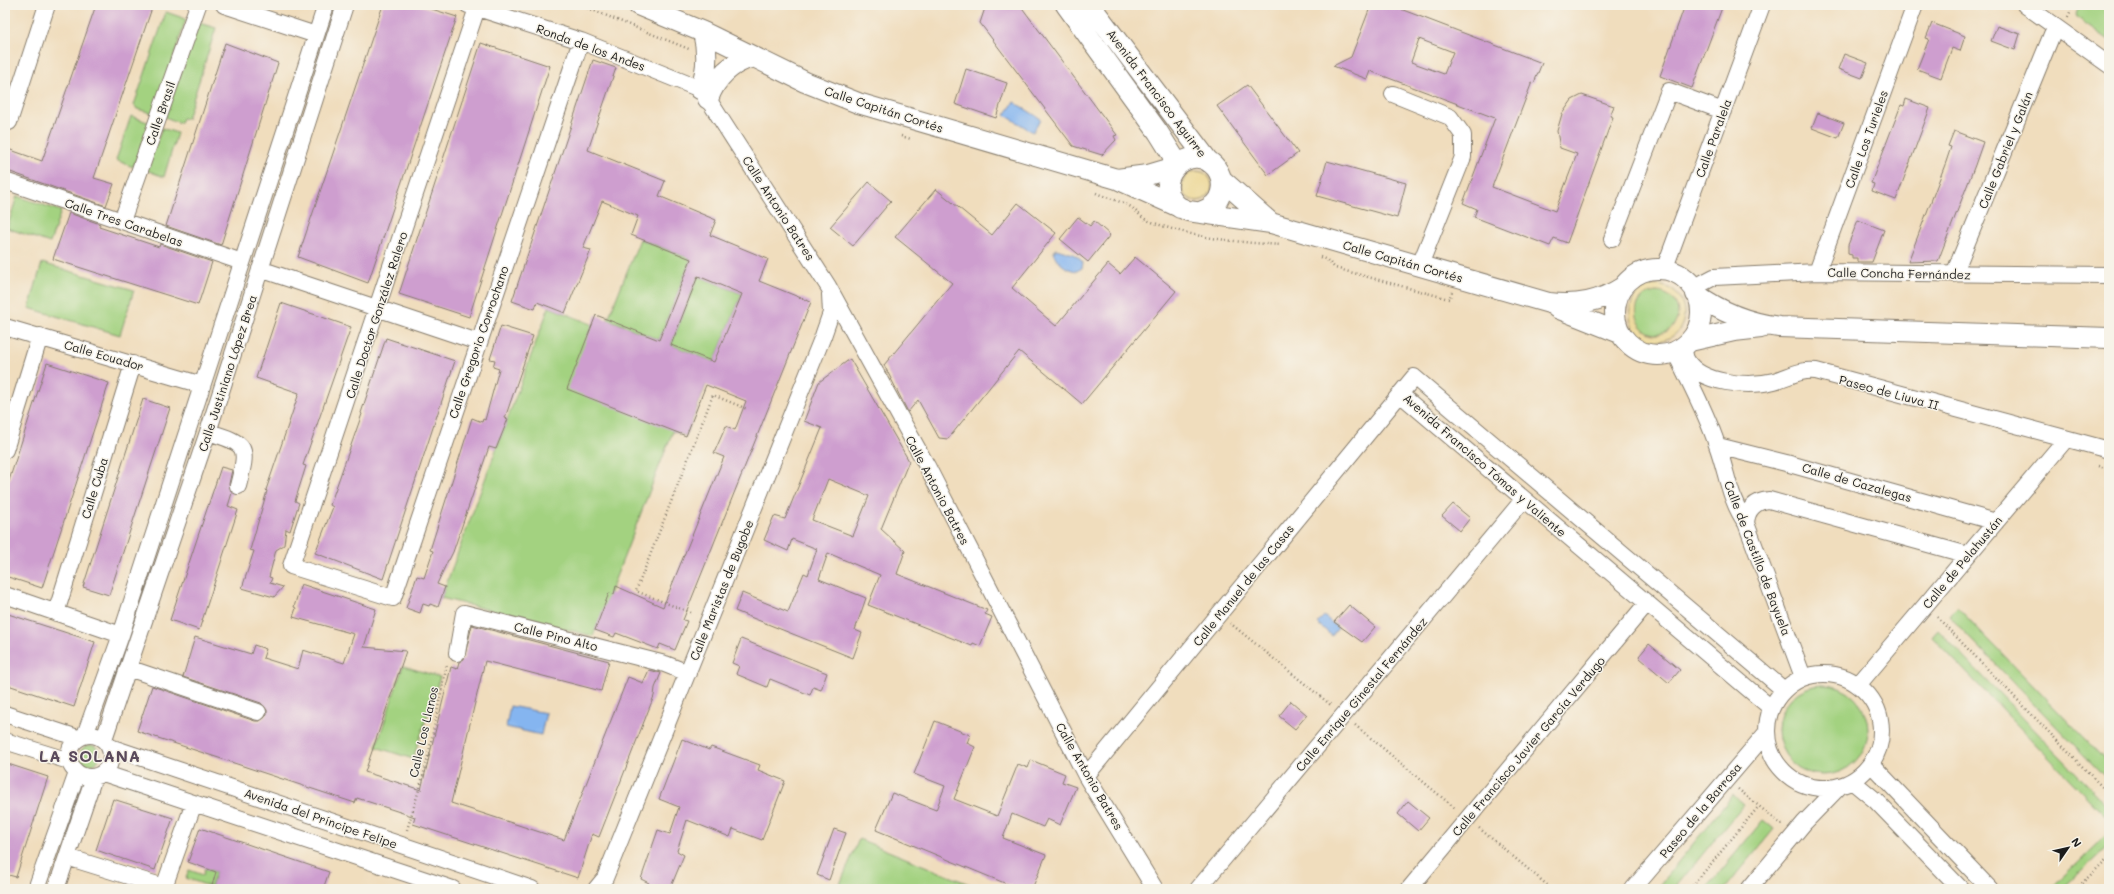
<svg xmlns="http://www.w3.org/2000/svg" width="2114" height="894" viewBox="0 0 2114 894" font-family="Mali,sans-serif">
  <rect width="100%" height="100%" fill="#f7f3e8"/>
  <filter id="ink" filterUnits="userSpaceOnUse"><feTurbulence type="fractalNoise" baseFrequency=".025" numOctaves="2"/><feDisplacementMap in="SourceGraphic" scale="8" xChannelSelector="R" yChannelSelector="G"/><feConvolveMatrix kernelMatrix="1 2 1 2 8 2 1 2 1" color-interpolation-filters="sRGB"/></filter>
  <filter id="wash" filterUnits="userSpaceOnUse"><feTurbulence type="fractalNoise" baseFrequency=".012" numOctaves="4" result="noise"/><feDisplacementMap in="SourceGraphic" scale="16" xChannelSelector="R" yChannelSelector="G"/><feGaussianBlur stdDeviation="0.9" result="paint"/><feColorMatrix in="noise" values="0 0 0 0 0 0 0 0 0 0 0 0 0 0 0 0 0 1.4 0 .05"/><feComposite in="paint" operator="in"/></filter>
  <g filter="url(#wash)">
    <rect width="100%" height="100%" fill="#f0ddbd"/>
    <!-- green -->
    <path fill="#a3d280" stroke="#60774e" d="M2080 5H2109V40L2075 16Z
      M166 12 186 19 155 114 137 109 134 105Z
      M199 23 216 28 187 119 182 118 180 123 165 117Z
      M131 116 150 123 133 167 116 160Z
      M162 128 177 133 164 177 146 170Z
      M17 196 61 211 50 243 7 228Z
      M640 239 691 259 659 340 608 319Z
      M42 263 134 290 120 335 29 308Z
      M698 276 742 294 714 362 671 345Z
      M1636 313a21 21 0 1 1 42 0a21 21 0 1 1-42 0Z
      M549 307 711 372 686 436 673 431 593 636 441 598Z
      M1957 607 2109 764V781L1949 616Z
      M1938 630 2109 807V820L1932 637Z
      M403 666 440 677 413 759 376 747Z
      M1778 730a45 45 0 1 1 90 0a45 45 0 1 1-90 0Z
      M80 755a10 10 0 1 1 20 0a10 10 0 1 1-20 0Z
      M1733 795 1744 804 1674 889H1656Z
      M1763 820 1774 829 1725 889H1706Z
      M2109 833V845L2063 889H2051Z
      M859 839 981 889H838Z
      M205 868 216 872 211 887 186 878 189 870 203 875Z"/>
    <!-- sand -->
    <path fill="#eeda9e" stroke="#857b5d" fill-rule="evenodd" d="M1182 186a15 15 0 1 1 30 0a15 15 0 1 1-30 0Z
      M1655 285C1693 286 1694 339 1657 341 1623 342 1619 291 1655 285ZM1656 292C1668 292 1677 300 1678 312 1678 319 1675 326 1669 330 1641 349 1619 297 1656 292Z"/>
    <!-- water -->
    <path fill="#85b5f0" stroke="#506886" d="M1014 102 1041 119 1033 132 1005 115Z
      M1057 249C1067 253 1076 252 1083 263L1082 268 1077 271C1066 270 1057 262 1053 252Z
      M1324 616 1338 628 1332 636 1317 623Z
      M510 706 546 713 541 735 506 727Z"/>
    <g id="blocks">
      <!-- building -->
      <path fill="#ce9ecf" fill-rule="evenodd" d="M96 5H153L94 178 114 184 106 206 5 170V148L42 161Z
        M383 5H419L457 17 368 283 298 257Z
        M989 5H1020L1117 135 1114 136 1116 140 1102 155 1073 146 980 23 985 8Z
        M1371 5H1390L1542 63 1534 83 1532 82 1492 187 1555 211 1577 154 1560 148 1557 131 1562 114 1572 100 1582 95 1614 106 1610 116 1613 117 1567 243 1554 238 1550 246 1474 217 1477 209 1463 203 1495 118 1370 71 1367 79 1333 66 1351 57ZM1419 39 1453 52 1444 74 1411 62Z
        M1685 5H1723L1692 88 1660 76Z
        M1932 23 1965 36 1960 51 1952 48 1941 78 1917 69 1929 39 1926 38Z
        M1997 26 2020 34 2015 50 1991 41Z
        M225 43 278 63 221 245 166 226Z
        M481 43 550 66 469 317 399 294Z
        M1844 54 1868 63 1862 78 1838 69Z
        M593 60 616 68 588 150 665 181 659 196 716 220 710 235 768 259 759 281 811 302 683 620 687 621 675 650 660 644 658 649 616 633 614 637 595 630 609 593 614 594 616 586 663 607 724 457 714 453 726 426 735 430 746 401 706 385 686 436 567 389 596 315 659 340 691 259 631 235 638 216 602 201 583 248 591 250 565 313 537 302 535 309 512 301ZM698 276 742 294 714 362 671 345Z
        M966 69 1007 83 996 118 955 104Z
        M1247 85 1298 153 1268 175 1217 106Z
        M1906 99 1930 108 1896 200 1872 191 1874 184 1871 183 1901 105 1904 106Z
        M1818 113 1844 123 1838 138 1812 128Z
        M1954 131 1983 142 1975 165 1938 261 1908 262 1946 162 1951 147 1948 146Z
        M1327 161 1406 183 1397 218 1317 196Z
        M869 182 891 201 853 246 830 227Z
        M936 189 992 235 1018 203 1056 233 1012 288 1056 326 1108 264 1120 274 1135 257 1176 291 1082 404 1019 351 948 439 939 438 918 400 908 412 884 365 952 283 895 237Z
        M69 213 100 224 99 227 159 247 160 244 212 262 198 305 53 259Z
        M1078 217 1090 226 1094 221 1110 235 1088 262 1060 239Z
        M1858 220 1884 230 1872 262H1857V258H1852V255L1848 254V245Z
        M281 303 351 327 303 465 306 466 295 501 299 503 290 531 286 529 284 545 276 550 269 577 272 578 270 583 283 587 274 597 242 588 254 551 250 550 267 491 266 490 299 393 256 378Z
        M501 326 533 336 505 418 508 419 496 449 489 447 453 552 449 560H448L437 584 445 587 438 607 430 604 429 606 423 604 420 613 406 608 417 576 424 578 433 551 430 550 472 418 482 422 483 419 485 420 499 369 493 367 495 360 490 359Z
        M386 338 455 361 383 579 315 553 333 507 330 505 362 414 361 413Z
        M850 359 909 461 881 529 905 551 897 574 987 610 985 614 992 617 980 646 973 643 972 646 868 605 880 575 828 553 819 579 866 598 855 630 862 633 853 658 735 611 742 593 788 612 804 573 808 575 817 549 792 539 788 551 764 540 774 516 785 519 822 428 804 421 819 382ZM828 479 869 496 853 536 812 520Z
        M47 363 109 383 42 588 5 576V493Z
        M143 399 170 408 109 595 83 587Z
        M221 467 232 470 229 484 232 493 228 506 238 510 199 630 170 620Z
        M1453 504 1470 518 1460 531 1442 516Z
        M301 584 376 609 364 647 406 651 365 772 421 790 451 667 457 669 459 662 464 659 472 625 609 661 601 691 485 661 451 803 564 840 628 677 643 683 649 670 661 673 655 688 654 696 599 837 592 834 578 878 413 824 415 817 357 798 355 803 137 731 152 686 255 721H260L267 715V710L261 703 183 677 195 637 251 654 254 645 266 649 263 658 298 669 303 650 344 663 354 634 293 617 296 608 294 607Z
        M1349 605 1375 627 1362 642 1334 622Z
        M5 613 95 642 74 707 5 684Z
        M741 639 827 673 821 690 813 687 810 695 770 679 767 687 736 674 739 666 732 663Z
        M1649 644 1680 670 1669 683 1640 658 1639 656Z
        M1291 701 1307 715 1295 729 1279 716Z
        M935 721 970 735 967 743 975 747 954 799 997 816 1018 764 1028 768 1031 760 1065 774 1062 782 1076 787 1060 825 1047 819 1043 827 1012 814 1003 838 1046 855 1032 889H1019L876 830 892 793 936 810 945 786 914 774Z
        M682 739 709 750 711 747 760 765 758 770 785 781 762 840 733 829 730 837 687 820 677 851 684 855 670 889H646L649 883 641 879 658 830 670 834 679 807 659 799Z
        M5 763 48 777 16 877 5 874Z
        M113 799 173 818 155 870 96 850Z
        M1408 801 1429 818 1418 831 1398 814Z
        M200 828 329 872 323 889H211L216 872 188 862Z
        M834 829 846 833 829 880 817 875Z"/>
    </g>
  </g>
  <g filter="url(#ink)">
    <use href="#blocks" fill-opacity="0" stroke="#867c6c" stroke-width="1"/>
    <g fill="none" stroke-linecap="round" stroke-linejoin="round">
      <!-- minor casing -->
      <g stroke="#867c6c" stroke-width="18">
        <path id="minor" d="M224 5 316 35
          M468 5 581 41 700 89 708 99 828 286 927 466 1086 776 1155 889
          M2025 5 2109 65
          M477 8 291 566 393 598 581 41
          M1393 94 1450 117 1463 135V157L1420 265
          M5 120 9 122 47 5
          M5 181 242 262
          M122 221 198 5
          M1612 239 1669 91 1723 111
          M260 269 478 342
          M1664 270 1762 5
          M1817 272 1915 5
          M1954 274 2055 27
          M1693 288 1714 277 1817 272 2109 275
          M5 327 202 385
          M1683 347C1684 351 1685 356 1686 359 1700 385 1750 387 1774 381 1789 377 1800 369 1816 371L2109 450
          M1677 356C1691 385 1707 414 1717 445 1727 472 1729 499 1746 523L1803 677
          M208 432C249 444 248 447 238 486
          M1718 446 1786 463 1996 522
          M5 450 40 336
          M1746 523C1747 509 1755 501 1769 500L1968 555
          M5 595 121 635
          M56 613 133 364
          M457 653 464 613 665 664 688 673
          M128 668 258 712
          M1767 731a57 57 0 1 1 114 0a57 57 0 1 1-114 0Z
          M1858 685 2066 439
          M1771 708 1400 394 1414 377 1784 690
          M5 714 78 738
          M69 756a21 21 0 1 1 42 0a21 21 0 1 1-42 0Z
          M85 735 121 635 326 5
          M104 739 208 432 345 5
          M5 741 69 761
          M110 747 532 889
          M1871 764 1990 889
          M103 773 453 889
          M1086 776 1400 394
          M1852 781 1875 800 1961 889
          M67 857 164 887 194 803
          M36 889 77 773
          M56 889 94 777
          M596 889 605 878 823 336 831 313 830 294
          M1198 889 1524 499
          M1409 889 1647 603
          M1633 889 1767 732
          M1749 889 1804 823 1840 786"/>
      </g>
      <!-- major casing -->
      <g stroke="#867c6c" stroke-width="22">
        <path id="major" d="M638 5 703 32 805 82 858 103 1117 179 1188 211 1271 223 1549 303C1577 306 1600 302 1623 287
          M1066 5 1158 132 1178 164
          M1090 5 1209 162
          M700 89C708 70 708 52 703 32
          M708 99C716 77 730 63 753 57
          M1117 179 1148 175 1175 167
          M1221 179 1271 223
          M1180 208C1146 183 1191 137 1216 168 1221 175 1223 184 1221 192 1219 202 1210 209 1200 212
          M1615 312a43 43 0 1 1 86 0a43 43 0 1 1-86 0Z
          M1696 294C1722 313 1748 323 1779 327L2109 338
          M1557 308 1620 333
          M1690 341 1734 331 1761 328"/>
      </g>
      <!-- path -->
      <path stroke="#867c6c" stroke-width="2.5" stroke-dasharray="1 3" stroke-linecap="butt" d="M580 5 689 49
        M2068 17 2073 5
        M901 136 911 139
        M1096 193C1107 198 1121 201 1131 207 1137 211 1140 217 1147 220 1190 238 1235 242 1281 245
        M1320 257 1327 260 1335 268 1449 299 1452 292
        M2098 466 2109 469
        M691 613 636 591 713 395 747 409
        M1937 617 2109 794
        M1230 623 1332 706
        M1355 725 1456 809
        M1738 789 1782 825
        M1479 828 1552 889
        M407 830 426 766 447 664
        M1690 889 1759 806
        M2076 889 2109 857"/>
      <!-- minor -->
      <use href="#minor" stroke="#fff" stroke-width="16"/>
      <!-- major -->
      <use href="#major" stroke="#fff" stroke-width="20"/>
    </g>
  </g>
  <g text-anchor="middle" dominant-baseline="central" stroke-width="3" stroke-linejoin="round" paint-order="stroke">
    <!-- street labels -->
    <g font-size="12" fill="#1c1c1c" stroke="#f7f3e8">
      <text transform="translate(591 47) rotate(20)">Ronda de los Andes</text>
      <text transform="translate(1157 93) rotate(53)">Avenida Francisco Aguirre</text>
      <text transform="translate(884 109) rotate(18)">Calle Capitán Cortés</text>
      <text transform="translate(160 113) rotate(-71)">Calle Brasil</text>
      <text transform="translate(1713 138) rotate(-70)">Calle Paralela</text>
      <text transform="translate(1866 139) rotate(-70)">Calle Los Turieles</text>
      <text transform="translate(2005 150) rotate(-68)">Calle Gabriel y Galán</text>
      <text transform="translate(779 208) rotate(57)">Calle Antonio Batres</text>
      <text transform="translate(124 222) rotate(19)">Calle Tres Carabelas</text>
      <text transform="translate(1403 261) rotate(16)">Calle Capitán Cortés</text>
      <text transform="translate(1899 273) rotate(1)">Calle Concha Fernández</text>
      <text transform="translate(376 315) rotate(-72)">Calle Doctor González Ralero</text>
      <text transform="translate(478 342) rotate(-71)">Calle Gregorio Corrochano</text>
      <text transform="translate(104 355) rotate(16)">Calle Ecuador</text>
      <text transform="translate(227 373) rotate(-72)">Calle Justiniano López Brea</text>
      <text transform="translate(1889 392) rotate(15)">Paseo de Liuva II</text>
      <text transform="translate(1485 465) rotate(41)">Avenida Francisco Tómas y Valiente</text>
      <text transform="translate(1857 482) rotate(16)">Calle de Cazalegas</text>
      <text transform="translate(94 488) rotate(-73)">Calle Cuba</text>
      <text transform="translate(938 490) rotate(62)">Calle Antonio Batres</text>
      <text transform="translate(1758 558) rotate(69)">Calle de Castillo de Bayuela</text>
      <text transform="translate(1962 562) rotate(-50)">Calle de Pelahustán</text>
      <text transform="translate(1243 585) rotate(-51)">Calle Manuel de las Casas</text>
      <text transform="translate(721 590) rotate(-68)">Calle Maristas de Bugobe</text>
      <text transform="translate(556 636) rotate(14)">Calle Pino Alto</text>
      <text transform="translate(1361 694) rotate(-50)">Calle Enrique Ginestal Fernández</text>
      <text transform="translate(423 732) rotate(-77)">Calle Los Llanos</text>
      <text transform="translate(1528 746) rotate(-50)">Calle Francisco Javier García Verdugo</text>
      <text transform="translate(1090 776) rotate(60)">Calle Antonio Batres</text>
      <text transform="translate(1700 810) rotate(-50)">Paseo de la Barrosa</text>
      <text transform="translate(321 818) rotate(19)">Avenida del Príncipe Felipe</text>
    </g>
    <!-- district labels -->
    <g font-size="16" font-weight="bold" letter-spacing="1" fill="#5a4a5b" stroke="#f7f3e8">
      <text x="90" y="755">LA SOLANA</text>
    </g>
  </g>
  <!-- margin -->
  <rect width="2114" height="894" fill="none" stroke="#f7f3e8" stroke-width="20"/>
  <!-- north arrow -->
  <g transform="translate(2068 848) rotate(56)" stroke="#f7f3e8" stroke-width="3" paint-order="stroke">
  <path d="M0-3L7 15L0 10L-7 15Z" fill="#1c1c1c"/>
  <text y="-6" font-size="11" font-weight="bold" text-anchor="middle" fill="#1c1c1c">N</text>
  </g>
</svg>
